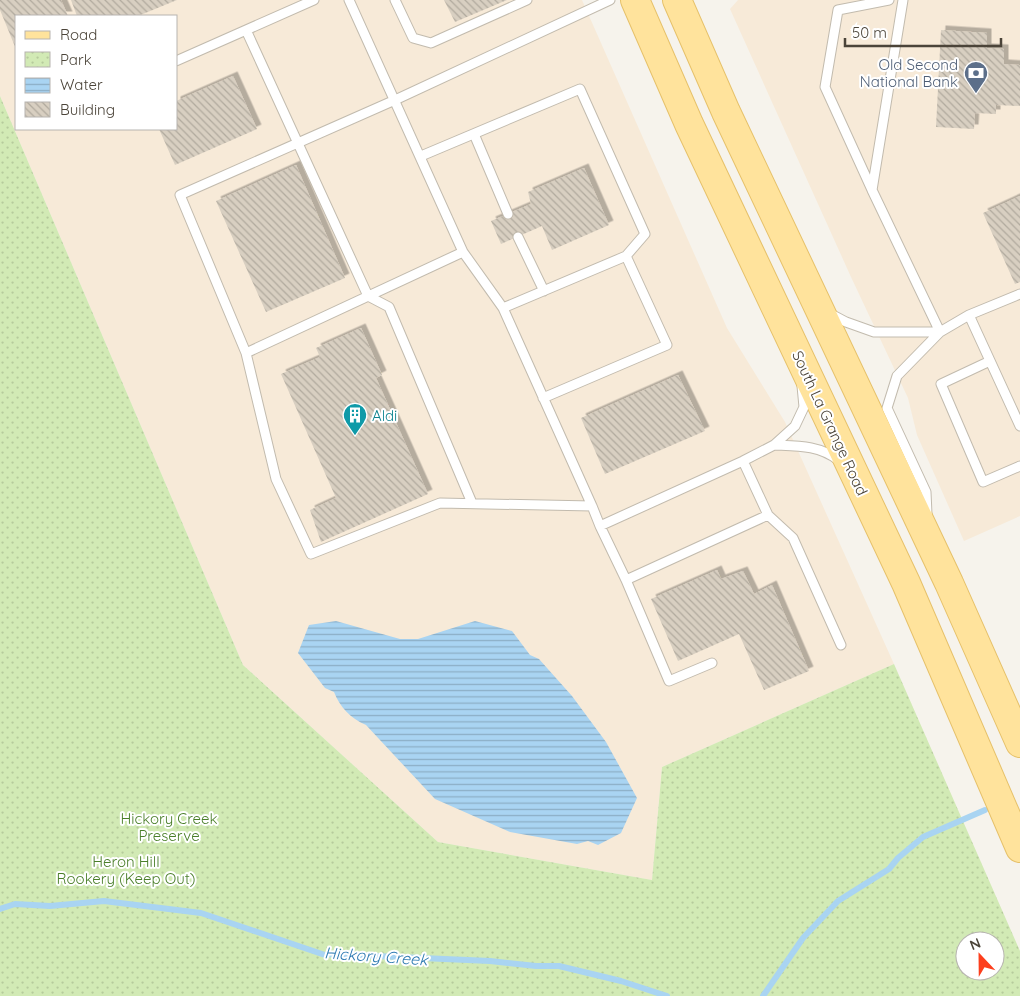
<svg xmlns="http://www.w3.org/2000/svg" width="1020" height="996" viewBox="0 0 1020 996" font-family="Quicksand,sans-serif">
  <defs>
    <pattern id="park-dots" width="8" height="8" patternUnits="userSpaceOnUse" patternTransform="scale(1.25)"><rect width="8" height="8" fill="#d2eab5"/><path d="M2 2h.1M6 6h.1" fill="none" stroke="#b6ca9c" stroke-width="1.8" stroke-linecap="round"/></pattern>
    <pattern id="water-rules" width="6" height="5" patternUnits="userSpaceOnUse" patternTransform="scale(1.25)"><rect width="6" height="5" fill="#a9d4f2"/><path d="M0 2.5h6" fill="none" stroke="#8caec5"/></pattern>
    <pattern id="building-back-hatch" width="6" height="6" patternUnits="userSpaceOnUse" patternTransform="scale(1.25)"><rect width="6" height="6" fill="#d8cfc1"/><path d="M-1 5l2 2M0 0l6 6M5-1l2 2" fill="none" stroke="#b1aa9e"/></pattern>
    <filter id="shadow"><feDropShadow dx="4.5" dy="-4.5" stdDeviation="0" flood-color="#0004"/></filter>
  </defs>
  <rect width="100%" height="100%" fill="#f6f3ec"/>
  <!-- commercial -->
  <path fill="#f7ead8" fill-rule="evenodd" d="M0 0H582L727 328 785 422 894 664 662 767 652 880 438 842 243 665 0 96ZM16 16H176V129H16Z
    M738 0H1020V516L964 541 917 435 908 398 851 277 730 9Z"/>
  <!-- park -->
  <path fill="url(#park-dots)" fill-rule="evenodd" d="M0 96 243 665 438 842 652 880 662 767 894 664 1020 951V996H0ZM965 941H995V971H965Z"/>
  <!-- water -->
  <path fill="url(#water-rules)" d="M336 621 400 639H418L475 621 512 631 530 655 539 659 572 696 606 742 637 798 621 833 598 845 588 841 577 844 510 832 435 799 366 725C350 718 340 707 334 692L325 688 298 653 309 625Z"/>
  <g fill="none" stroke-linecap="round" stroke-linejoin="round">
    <!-- stream -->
    <path stroke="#a9d4f2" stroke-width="6" d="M0 909 15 904 50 906 104 901 201 913 325 955 331 954 490 961 536 966H559L621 981 667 996
      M763 996 803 938 838 901 889 869 898 858 923 837 985 810"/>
  </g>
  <!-- building -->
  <path fill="url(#building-back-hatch)" filter="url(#shadow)" d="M0 0H61L68 16H16V49L0 10Z
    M71 0H177L138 16H77Z
    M444 0H507L455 22Z
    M941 30 987 33V48L1004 49V64L1020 65V106L996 105V114L975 113 974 129 936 127Z
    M233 76 257 129 175 165 159 129H176V101Z
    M296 165 345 278 266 312 216 201Z
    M584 168 609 225 552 250 542 226 501 244 491 221 531 204 528 192Z
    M1020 196V282L1015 284 983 213Z
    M361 328 382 375 376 378 428 494 321 542 310 510 336 498 281 374 320 357 316 348Z
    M678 375 705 431 605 474 581 418Z
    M717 570 721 579 743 571 754 594 772 585 809 671 764 690 739 634 678 661 651 599Z"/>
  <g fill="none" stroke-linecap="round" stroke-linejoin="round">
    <!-- lane casing -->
    <g stroke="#c2bbae" stroke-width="11">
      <path id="lane" d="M349 0 463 252 503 308 592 506
        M395 0 413 38 431 43 527 0
        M610 0 395 100 180 195 246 353 276 479 311 554 440 503 592 506 600 526 743 461 774 445 795 426 804 407 802 386
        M903 0 872 190 940 332 969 315 1020 294
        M246 30 368 296 389 307 472 503
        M176 61 314 0
        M474 134 508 214
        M421 156 580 89 645 234 626 256 503 308
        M872 190 825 87 838 10 889 0
        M518 237 544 291
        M829 313 846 322 874 332H940L897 376 887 408 926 492 927 514
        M969 315 1020 426
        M246 353 463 252
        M990 361 941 384 983 482 1020 466
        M543 398 667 345 626 256
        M774 445C797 446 819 445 838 460
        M768 515 793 538 841 645
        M600 526 626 580 768 515 743 461
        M626 580 669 681 712 663"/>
    </g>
    <!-- primary casing -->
    <g stroke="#e6c16a" stroke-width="30">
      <path id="primary" d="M635 0 689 124 906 583 1020 848
        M677 0 726 112 949 583 1020 743"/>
    </g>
    <!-- lane -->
    <use href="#lane" stroke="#fff" stroke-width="9"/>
    <!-- primary -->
    <use href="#primary" stroke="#ffe39c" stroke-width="28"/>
  </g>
  <!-- icons -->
  <defs>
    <g id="bank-pin" transform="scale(1.25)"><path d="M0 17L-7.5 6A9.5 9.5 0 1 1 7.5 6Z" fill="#5c6f8a" stroke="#fff"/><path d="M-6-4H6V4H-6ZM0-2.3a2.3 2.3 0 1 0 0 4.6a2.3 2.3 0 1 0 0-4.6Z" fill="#fff"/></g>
    <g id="building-pin" transform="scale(1.25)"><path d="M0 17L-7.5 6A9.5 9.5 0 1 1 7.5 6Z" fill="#0f9aa8" stroke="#fff"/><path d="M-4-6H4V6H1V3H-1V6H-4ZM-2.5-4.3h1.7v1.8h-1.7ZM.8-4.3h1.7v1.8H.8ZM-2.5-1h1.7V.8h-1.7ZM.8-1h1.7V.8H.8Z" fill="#fff"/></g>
  </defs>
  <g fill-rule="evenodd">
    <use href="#bank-pin" x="976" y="73"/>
    <use href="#building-pin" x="355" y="415"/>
  </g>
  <g text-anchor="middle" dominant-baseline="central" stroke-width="4" stroke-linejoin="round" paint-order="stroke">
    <!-- service labels -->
    <g font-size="15" fill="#4e5e75" stroke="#fff" text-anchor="end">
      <text x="958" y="64">Old Second<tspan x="958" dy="17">National Bank</tspan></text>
    </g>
    <!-- culture labels -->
    <g font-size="15" fill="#0d838f" stroke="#fff" text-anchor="start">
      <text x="372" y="415">Aldi</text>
    </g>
    <!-- street labels -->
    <g font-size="15" fill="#4b4439" stroke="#fff">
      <text transform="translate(830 423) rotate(65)">South La Grange Road</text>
    </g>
    <!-- park labels -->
    <g font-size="15" fill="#4a7f2a" stroke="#fff">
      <text x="169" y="818">Hickory Creek<tspan x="169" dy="17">Preserve</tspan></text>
      <text x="126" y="861">Heron Hill<tspan x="126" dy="17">Rookery (Keep Out)</tspan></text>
    </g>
    <!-- water labels -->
    <g font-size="16" font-style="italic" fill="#2e7ab2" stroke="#fff">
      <text transform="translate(376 956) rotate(4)">Hickory Creek</text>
    </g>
  </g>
  <!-- legend -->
  <rect x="15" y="15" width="162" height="115" fill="#ffffff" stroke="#b7b4b0"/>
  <rect x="25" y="31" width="25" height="8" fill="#ffe39c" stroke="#b7b4b0"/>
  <text x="60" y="40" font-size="15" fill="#4b4439">Road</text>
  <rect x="25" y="52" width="25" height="15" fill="url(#park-dots)" stroke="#b7b4b0"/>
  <text x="60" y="65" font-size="15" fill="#4b4439">Park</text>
  <rect x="25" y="78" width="25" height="15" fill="url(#water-rules)" stroke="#b7b4b0"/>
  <text x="60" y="90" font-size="15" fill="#4b4439">Water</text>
  <rect x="25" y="102" width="25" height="15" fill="url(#building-back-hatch)" stroke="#b7b4b0"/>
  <text x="60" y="115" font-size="15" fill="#4b4439">Building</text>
  <!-- north arrow -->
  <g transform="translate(980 956) rotate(338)"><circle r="24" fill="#ffffff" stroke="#b7b4b0"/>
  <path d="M0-4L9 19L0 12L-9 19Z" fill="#fc3f1d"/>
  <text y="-8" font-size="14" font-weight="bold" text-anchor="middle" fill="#4b4439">N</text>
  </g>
  <!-- scale -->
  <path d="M845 38v8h156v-8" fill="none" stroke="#4b4439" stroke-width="2.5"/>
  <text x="852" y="38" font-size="15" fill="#4b4439" stroke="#ffffff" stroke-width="4" paint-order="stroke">50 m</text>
</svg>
